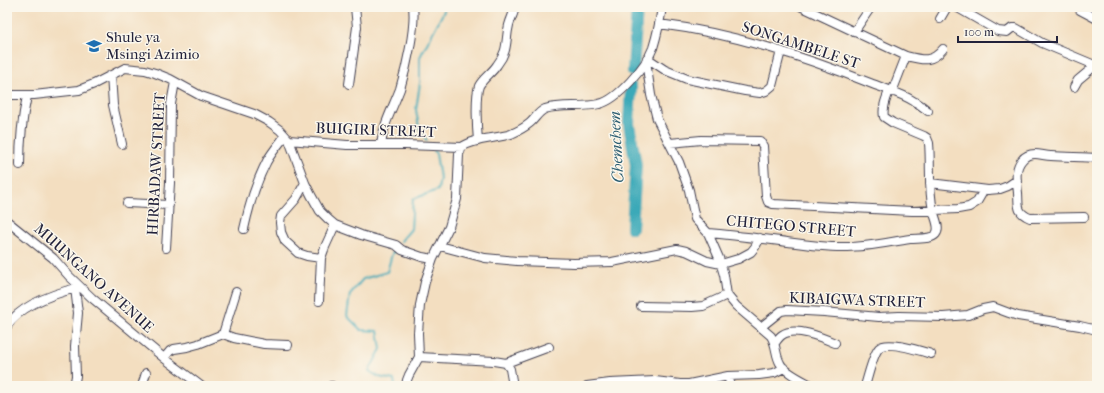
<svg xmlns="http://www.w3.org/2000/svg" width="1104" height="393" viewBox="0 0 1104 393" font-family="'IM FELL French Canon',serif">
  <rect width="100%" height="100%" fill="#fbf7ec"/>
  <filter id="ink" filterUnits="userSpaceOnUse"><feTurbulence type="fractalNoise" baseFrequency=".025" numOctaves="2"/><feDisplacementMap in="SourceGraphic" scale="8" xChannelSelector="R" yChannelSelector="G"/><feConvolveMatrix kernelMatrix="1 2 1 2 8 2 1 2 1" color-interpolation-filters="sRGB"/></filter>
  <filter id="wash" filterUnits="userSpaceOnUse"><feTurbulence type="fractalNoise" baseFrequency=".012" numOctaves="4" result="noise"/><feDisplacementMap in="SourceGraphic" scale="16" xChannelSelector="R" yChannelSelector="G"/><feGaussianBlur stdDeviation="0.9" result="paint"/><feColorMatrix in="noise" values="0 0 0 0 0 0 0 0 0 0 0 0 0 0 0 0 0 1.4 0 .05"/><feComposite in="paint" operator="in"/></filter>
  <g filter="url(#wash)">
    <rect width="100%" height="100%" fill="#f3dec0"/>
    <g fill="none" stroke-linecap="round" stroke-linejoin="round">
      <!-- stream -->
      <path stroke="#3aa9b8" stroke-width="2" d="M427 141 419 128 416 110 420 83V57L444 11V7
        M401 241 411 229 413 199 438 190 440 178 436 154 434 151
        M395 251 392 254 387 272 363 279 350 294 347 316 361 330 378 331 381 349 369 371 379 377 394 380 395 385"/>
      <!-- river -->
      <path stroke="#3aa9b8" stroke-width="12" d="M633 71 637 7
        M631 87 629 124 636 165 632 228"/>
    </g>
  </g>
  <g filter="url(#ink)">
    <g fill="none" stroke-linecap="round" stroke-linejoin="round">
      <!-- minor casing -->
      <g stroke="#413e4f" stroke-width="10">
        <path id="minor" d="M802 7 906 56C922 60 932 63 943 49
          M956 7 998 31 1007 32 1012 28H1016L1042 43 1097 66
          M1080 10 1097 19
          M940 19 947 7
          M659 24C732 33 802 56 870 83 885 89 902 93 915 102 920 104 924 108 928 111
          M854 32 871 7
          M647 58 665 70 687 79 745 91 760 93 766 91 772 86 781 51
          M646 61 651 95 657 119 679 162 689 190 695 219 708 233 719 258 724 275 727 295 736 306 771 336C777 346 775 354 780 363 784 372 804 381 813 386
          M111 75 113 105 122 144
          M349 84 357 27 355 7
          M1074 87 1078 80 1096 65
          M892 92 906 56
          M7 95H34L79 90 94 84 125 68 145 70 155 73 170 79 201 96 254 114 269 122 280 130 289 140 305 183 311 195 320 211 328 219 335 225 361 235 396 245 402 250 422 257 433 259
          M289 140 347 145H405L462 147
          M478 141C477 130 475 96 479 86 483 78 492 73 497 65 509 50 505 41 509 25 511 18 514 13 515 7
          M670 143 701 140 760 141 763 146 766 196 768 202 773 204 912 211 958 209 969 207 977 202 984 190
          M381 145C382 139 383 132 385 126 389 114 395 102 400 89 406 69 416 27 413 7
          M20 165C20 142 22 119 27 96
          M305 183 296 199 281 216 280 223 281 232 285 241 298 253 307 256 321 258
          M930 183 988 190 1000 189 1008 186 1017 180
          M127 203 169 205
          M1084 217 1030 218C1016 212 1019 206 1018 193 1017 182 1014 169 1022 160 1025 156 1030 154 1035 154 1040 154 1046 156 1051 156 1066 157 1082 157 1097 158
          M7 221 53 258 69 276 92 298 164 358 201 386
          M244 229C249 206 256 182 267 161 272 152 279 144 285 136
          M708 233C732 235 756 238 780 241 802 244 825 248 847 247 868 247 889 242 910 239 918 238 931 240 936 234 941 228 934 216 933 210 928 188 931 166 929 143L927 138 924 136 893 123 884 117C882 108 886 99 889 91
          M440 246 485 258 517 261 574 263 612 262 677 249 686 251 707 261 721 264 738 259 751 252 755 247 760 238
          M166 248 170 183 171 104 175 82
          M319 301 321 258 325 247 335 225
          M641 306 692 307 703 306 727 295
          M7 326C21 304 56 293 80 287
          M761 327 781 311 787 310 824 312 879 317 899 316 943 317 968 315 983 309 993 307 1009 313 1018 316 1080 326 1097 330
          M223 334 234 338 264 344 288 345
          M775 343C777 340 779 337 782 335 795 326 821 337 835 343
          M419 357 494 361 506 363 510 369 513 386
          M164 358 170 351 174 349 187 347 198 344 223 334 236 292
          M506 363 549 347
          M728 376 731 386
          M74 386 76 376 75 346 78 313 75 288
          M142 386 146 373
          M331 386H332
          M406 386 407 380 409 375 419 357 418 333 420 305 425 282 433 259 449 227 457 199 459 154 462 147C474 138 496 139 511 134 518 131 524 128 530 123 535 119 538 112 545 109 562 104 582 108 599 104 618 100 646 66 653 48 657 35 660 21 662 7
          M587 386 610 383 655 381 680 384H689L728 376 759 375 774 373 784 368
          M865 386C868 377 873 354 879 348 887 340 921 351 931 354"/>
      </g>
      <!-- minor -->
      <use href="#minor" stroke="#fff" stroke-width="8"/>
    </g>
  </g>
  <!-- icons -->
  <defs>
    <g id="school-bare" transform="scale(1.2)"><path d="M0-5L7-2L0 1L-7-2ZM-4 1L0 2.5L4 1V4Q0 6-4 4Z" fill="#1f6fb2" stroke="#fbf7ec" stroke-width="2.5" paint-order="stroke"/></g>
  </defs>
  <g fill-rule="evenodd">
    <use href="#school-bare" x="94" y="46"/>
  </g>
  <g text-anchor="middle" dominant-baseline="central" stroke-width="3" stroke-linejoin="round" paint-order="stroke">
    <!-- poi labels -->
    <g font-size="15" fill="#22223b" stroke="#fbf7ec" text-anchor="start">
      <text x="106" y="37">Shule ya<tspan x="106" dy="17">Msingi Azimio</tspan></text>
    </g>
    <!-- street labels -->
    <g font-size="15" fill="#22223b" stroke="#fbf7ec">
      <text transform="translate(801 45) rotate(18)">SONGAMBELE ST</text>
      <text transform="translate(376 130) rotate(2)">BUIGIRI STREET</text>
      <text transform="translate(156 164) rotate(-87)">HIRBADAW STREET</text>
      <text transform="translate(791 226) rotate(5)">CHITEGO STREET</text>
      <text transform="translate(94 278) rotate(42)">MUUNGANO AVENUE</text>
      <text transform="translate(857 300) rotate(2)">KIBAIGWA STREET</text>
    </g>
    <!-- water labels -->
    <g font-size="16" font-style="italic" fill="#2d5f73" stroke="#fbf7ec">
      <text transform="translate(616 147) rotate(-93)">Chemchem</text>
    </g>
  </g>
  <!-- margin -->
  <rect width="1104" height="393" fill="none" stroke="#fbf7ec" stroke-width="24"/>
  <!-- scale -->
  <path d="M958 36v6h99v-6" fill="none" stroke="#22223b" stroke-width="2"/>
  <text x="964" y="36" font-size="12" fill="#22223b" stroke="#fbf7ec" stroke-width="3" paint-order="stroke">100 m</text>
</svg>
